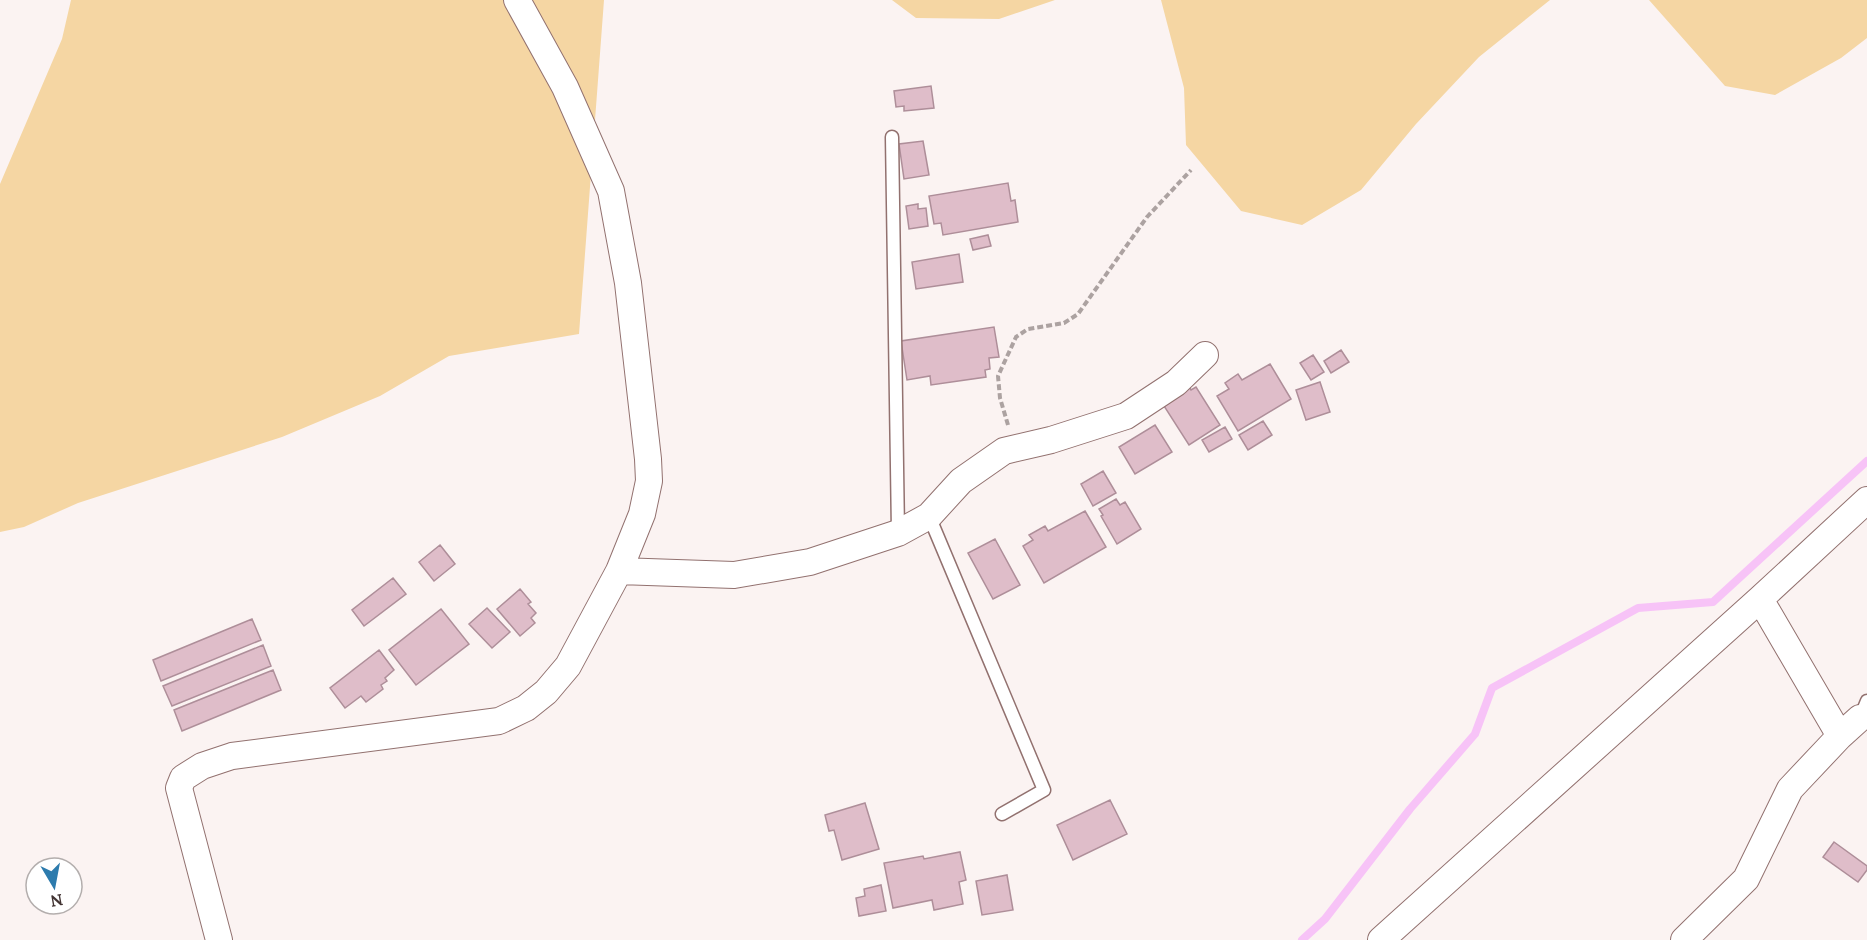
<svg xmlns="http://www.w3.org/2000/svg" width="1867" height="940" viewBox="0 0 1867 940" font-family="Lora,serif">
  <rect width="100%" height="100%" fill="#fbf3f2"/>
  <!-- green -->
  <path fill="#f5d6a3" d="M71 0H604L579 334 449 356 380 396 282 437 78 503 24 527 0 532V184L62 39Z
    M892 0H1055L999 19 916 18Z
    M1161 0H1550L1479 57 1416 124 1361 190 1302 225 1241 211 1186 145 1184 88Z
    M1649 0H1867V38L1841 58 1775 95 1725 86Z"/>
  <g fill="none" stroke-linecap="round" stroke-linejoin="round">
    <!-- stream -->
    <path stroke="#f7c3f7" stroke-width="8" d="M1302 940 1325 919 1410 809 1475 734 1492 688 1638 608 1713 602 1867 461"/>
  </g>
  <!-- building -->
  <path fill="#dfbdc9" stroke="#ae8e99" stroke-width="1.5" d="M931 86 934 108 904 111V106L896 107 894 91Z
    M923 141 929 175 904 179 899 144Z
    M1008 183 1011 201 1015 200 1018 222 943 235 941 223 934 224 929 196Z
    M918 204V209L926 208 928 226 909 229 906 206Z
    M988 235 991 246 973 250 970 239Z
    M959 254 963 282 916 289 912 262Z
    M994 327 999 357 989 358 990 369 985 370 986 377 931 385 930 376 907 380 901 341Z
    M1341 350 1349 362 1331 373 1324 361Z
    M1313 355 1324 372 1311 380 1300 363Z
    M1270 364 1291 399 1238 431 1217 396 1229 389 1225 383 1238 374 1242 380Z
    M1320 382 1330 412 1306 420 1296 390Z
    M1188 385 1191 390 1196 387 1220 425 1189 445 1164 406Z
    M1263 421 1272 435 1248 450 1239 435Z
    M1155 425 1172 452 1135 474 1119 447Z
    M1225 427 1232 439 1209 452 1202 440Z
    M1103 471 1116 493 1093 506 1081 484Z
    M1116 499 1120 505 1125 502 1141 529 1117 544 1101 516 1103 515 1099 509Z
    M1085 511 1106 547 1044 583 1023 546 1033 540 1029 535 1045 526 1048 531Z
    M995 539 1020 585 993 599 968 553Z
    M440 545 455 564 434 581 419 562Z
    M393 578 406 594 364 626 352 610Z
    M520 589 531 602 528 604 536 613 531 618 535 623 520 636 497 609Z
    M487 608 510 632 492 648 469 624Z
    M441 609 469 644 416 685 389 650Z
    M252 619 261 640 161 681 153 660Z
    M263 645 271 666 172 706 163 686Z
    M379 650 394 670 385 678 387 681 381 685 383 689 366 702 361 696 345 708 330 688Z
    M273 670 281 690 182 731 174 710Z
    M1110 800 1127 834 1073 860 1057 825Z
    M865 803 879 849 842 860 834 830 829 831 825 815Z
    M1834 842 1867 866V870L1858 882 1823 857Z
    M960 852 966 880 959 882 963 904 934 910 932 900 893 908 884 863 923 856 924 859Z
    M1007 875 1013 910 982 915 976 881Z
    M881 885 886 911 859 916 856 898 865 896 864 889Z"/>
  <g fill="none" stroke-linecap="round" stroke-linejoin="round">
    <!-- service casing -->
    <g stroke="#92716f" stroke-width="15">
      <path id="service" d="M892 137 898 532
        M929 516 1044 790 1002 814
        M1860 718 1867 701"/>
    </g>
    <!-- minor casing -->
    <g stroke="#92716f" stroke-width="28">
      <path id="minor" d="M619 571 734 575 810 562 898 533 929 516 961 481 1004 451 1051 440 1126 416 1176 383 1205 355
        M1840 736 1860 718
        M219 940 179 788 183 778 202 766 232 756 499 721 526 708 546 692 568 666 619 571 642 514 649 481 648 459 628 283 611 191 565 87 517 0
        M1381 940 1760 599 1867 500
        M1684 940 1746 879 1790 789 1840 736 1760 599"/>
    </g>
    <!-- path -->
    <path stroke="#aca2a1" stroke-width="4" stroke-dasharray="6 3" stroke-linecap="butt" d="M1008 425 1000 398 998 376 1016 337 1028 329 1064 323 1078 314 1147 217 1191 170"/>
    <!-- service -->
    <use href="#service" stroke="#fff" stroke-width="12"/>
    <!-- minor -->
    <use href="#minor" stroke="#fff" stroke-width="26"/>
  </g>
  <!-- north arrow -->
  <g transform="translate(54 886) rotate(170)"><circle r="28" fill="#ffffff" stroke="#b3aead" stroke-width="1.5"/>
  <path d="M0-4.5L10 22L0 15L-10 22Z" fill="#2d7bad"/>
  <text y="-9" font-size="16" font-weight="bold" text-anchor="middle" fill="#423433">N</text>
  </g>
</svg>
